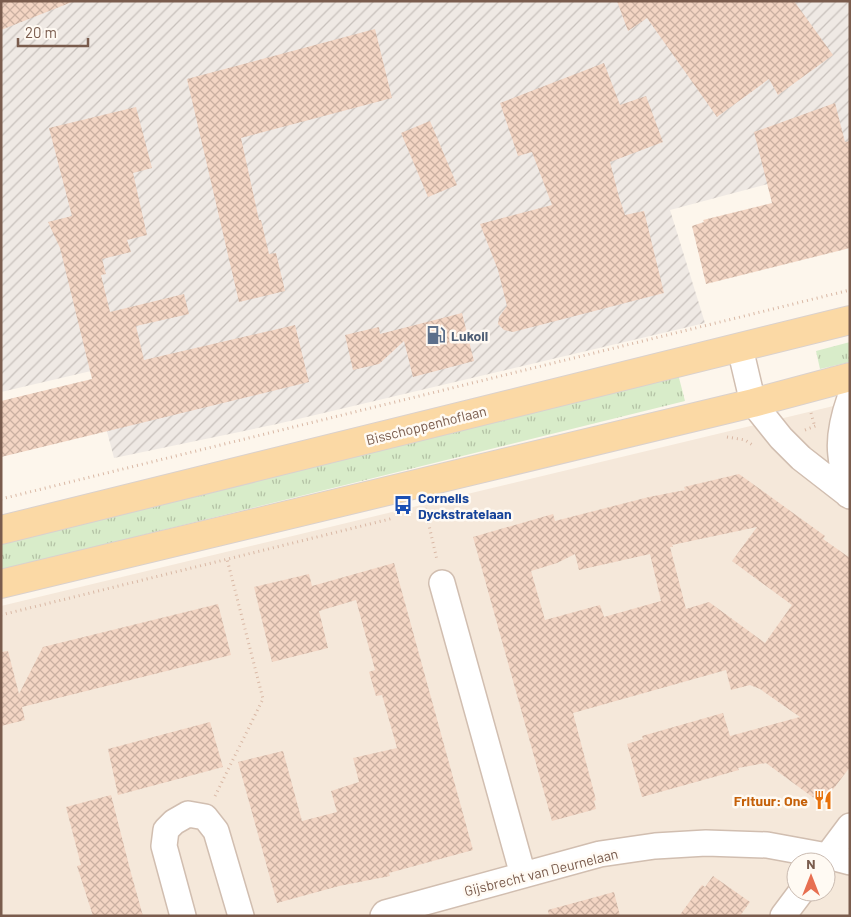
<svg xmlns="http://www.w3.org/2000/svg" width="851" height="917" viewBox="0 0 851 917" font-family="Barlow,sans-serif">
  <defs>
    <pattern id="industrial-furrows" width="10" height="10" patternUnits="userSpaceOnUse" patternTransform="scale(1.25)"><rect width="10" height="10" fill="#efe9e4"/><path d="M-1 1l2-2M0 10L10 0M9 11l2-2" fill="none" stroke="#c7c0bb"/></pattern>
    <pattern id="grass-tufts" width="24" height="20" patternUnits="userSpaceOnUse" patternTransform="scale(1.25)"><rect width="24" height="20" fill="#d8ecc9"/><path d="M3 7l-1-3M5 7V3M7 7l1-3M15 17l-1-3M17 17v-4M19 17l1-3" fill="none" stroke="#b4c2a5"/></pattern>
    <pattern id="building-cross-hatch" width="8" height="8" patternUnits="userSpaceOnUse" patternTransform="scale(1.25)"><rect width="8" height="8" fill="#f3d5c3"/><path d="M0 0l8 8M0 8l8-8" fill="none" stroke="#cab0a1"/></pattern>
  </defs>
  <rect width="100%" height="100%" fill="#fdf6ec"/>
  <!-- residential -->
  <path fill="#f5e8da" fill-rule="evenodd" d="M850 402V916H1V606ZM796 862H826V892H796Z"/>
  <!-- industrial -->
  <path fill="url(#industrial-furrows)" d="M1 1H850V162L670 210 705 323 277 424 114 458 91 371 1 392Z"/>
  <!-- grass -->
  <path fill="url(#grass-tufts)" d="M850 342V362L820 369 816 351Z
    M678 374 685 401 1 570V540Z"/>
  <!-- building -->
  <path fill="url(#building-cross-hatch)" fill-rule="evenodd" d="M1 1H72V2L1 30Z
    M617 1H794L833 55 778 95 769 79 717 117 647 18 628 31Z
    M375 29 392 98 241 138 259 220H261L269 254 276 253 285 291 239 302 187 79Z
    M604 63 620 105 646 96 663 142 610 162 619 197 625 215 644 211 664 293 513 332 504 330 498 324 499 317 507 306 498 270 480 224 552 205 532 152 518 156 500 103Z
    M835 103 845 142 850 141V248L706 284 692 226 704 222 703 220 772 203 754 132Z
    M136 107 152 168 133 173 147 235 127 240 131 252 102 259 106 274 101 275 110 312 184 294 189 314 136 326 144 360 295 325 309 382 1 457V401L92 379 60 248 48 222 72 216 49 128Z
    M430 121 457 185 428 197 401 133Z
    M462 313 474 361 413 377 404 341 379 364 353 370 345 335 379 327 380 334Z
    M739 474 825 536 823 539 850 558V767L822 804 766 763 738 768 739 770 642 797 627 744 643 739 642 736 723 713 730 736 800 717 760 689 750 685 731 690 726 670 573 713 596 800 594 801 596 809 552 821 473 537 553 514 555 521 649 497 685 490 684 487ZM757 527 732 561 792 605 765 643 709 602 686 609 670 547H673L672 545ZM575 554 579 570 650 554 661 601 604 617 600 605 545 620 531 571 557 563Z
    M394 563 473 850 389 873 390 876 339 886 277 903 238 762 283 751 302 821 337 812 331 791 359 782 353 758 397 748 382 695 376 696 369 672 375 670 356 600 319 611 328 648 272 662 254 587 309 574 312 586Z
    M218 604 231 655 22 707 25 720 1 726V652L8 651 19 694 43 647Z
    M210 722 223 767 118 795 108 749Z
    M111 795 131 873 143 916H93L77 866 81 865 66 807Z
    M713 876 750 902 740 916H679L702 885 705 887Z
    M614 892 620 916H549L548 910Z"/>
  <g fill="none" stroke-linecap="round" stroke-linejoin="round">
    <!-- street casing -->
    <g stroke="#d1beb0" stroke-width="28">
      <path id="street" d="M740 348 753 403 781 438 801 458 850 496
        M848 495C839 454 836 438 850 398
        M442 583 523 875
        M823 862 850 826
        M183 916 164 846 166 830 174 822 188 814 205 817 216 831 241 916
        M383 916 385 913 600 854 655 846 706 843 767 845 827 856 850 862
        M783 916 801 892"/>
    </g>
    <!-- primary casing -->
    <g stroke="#dad1cd" stroke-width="30">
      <path id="primary" d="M1 530 850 320
        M1 584 753 403 850 377"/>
    </g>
    <!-- path -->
    <path stroke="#d9b8a5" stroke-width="3" stroke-dasharray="1 4" stroke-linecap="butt" d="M811 413 815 427
      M805 430 818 425
      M727 437 745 440 754 446
      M1 499 850 290
      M425 508 437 560
      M1 615 394 518
      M215 796 263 699 227 559"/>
    <!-- street -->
    <use href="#street" stroke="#fff" stroke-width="25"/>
    <!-- primary -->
    <use href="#primary" stroke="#fbd9a5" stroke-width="28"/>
  </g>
  <!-- icons -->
  <defs>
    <g id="fuel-bare" transform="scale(1.5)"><path d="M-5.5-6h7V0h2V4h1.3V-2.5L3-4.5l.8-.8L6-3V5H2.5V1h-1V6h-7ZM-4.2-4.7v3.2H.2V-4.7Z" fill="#5c6f8a" stroke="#fffaf3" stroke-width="2.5" paint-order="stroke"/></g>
    <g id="bus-bare" transform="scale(1.5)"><path d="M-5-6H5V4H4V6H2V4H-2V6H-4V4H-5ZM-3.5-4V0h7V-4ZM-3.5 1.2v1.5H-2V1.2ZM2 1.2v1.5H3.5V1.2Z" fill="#1a4fb4" stroke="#fffaf3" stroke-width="2.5" paint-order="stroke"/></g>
    <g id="restaurant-bare" transform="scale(1.5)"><path d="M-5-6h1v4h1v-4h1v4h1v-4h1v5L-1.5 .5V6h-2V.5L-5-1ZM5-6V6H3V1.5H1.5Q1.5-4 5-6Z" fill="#e8710a" stroke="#fffaf3" stroke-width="2.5" paint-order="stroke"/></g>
  </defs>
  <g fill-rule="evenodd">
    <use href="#fuel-bare" x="436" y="335"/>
    <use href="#bus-bare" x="403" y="505"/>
    <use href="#restaurant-bare" x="823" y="800"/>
  </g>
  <g text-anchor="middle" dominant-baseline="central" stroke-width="5" stroke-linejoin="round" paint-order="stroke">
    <!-- service labels -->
    <g font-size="14" font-weight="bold" fill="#4e5e75" stroke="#fffaf3" text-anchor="start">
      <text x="451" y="335">Lukoil</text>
    </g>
    <!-- street labels -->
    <g font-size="14" fill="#7a5c4d" stroke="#fffaf3">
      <text transform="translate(426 425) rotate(-14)">Bisschoppenhoflaan</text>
      <text transform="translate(541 872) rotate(-14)">Gijsbrecht van Deurnelaan</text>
    </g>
    <!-- transit labels -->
    <g font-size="14" font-weight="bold" fill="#164399" stroke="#fffaf3" text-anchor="start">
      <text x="418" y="497">Cornelis<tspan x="418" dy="16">Dyckstratelaan</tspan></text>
    </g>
    <!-- food labels -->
    <g font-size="14" font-weight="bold" fill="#c56008" stroke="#fffaf3" text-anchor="end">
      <text x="808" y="800">Frituur: One</text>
    </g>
  </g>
  <!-- border -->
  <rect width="851" height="917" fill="none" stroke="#7a5c4d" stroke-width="5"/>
  <!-- north arrow -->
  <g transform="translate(811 877)"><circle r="24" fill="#fffaf3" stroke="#cabbb1"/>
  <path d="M0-4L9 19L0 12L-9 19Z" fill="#e76f51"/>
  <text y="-8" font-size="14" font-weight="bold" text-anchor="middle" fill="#7a5c4d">N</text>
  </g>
  <!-- scale -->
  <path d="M18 38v8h70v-8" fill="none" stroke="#7a5c4d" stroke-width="2.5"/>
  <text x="25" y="38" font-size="15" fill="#7a5c4d" stroke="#fffaf3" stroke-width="4" paint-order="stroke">20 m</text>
</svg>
